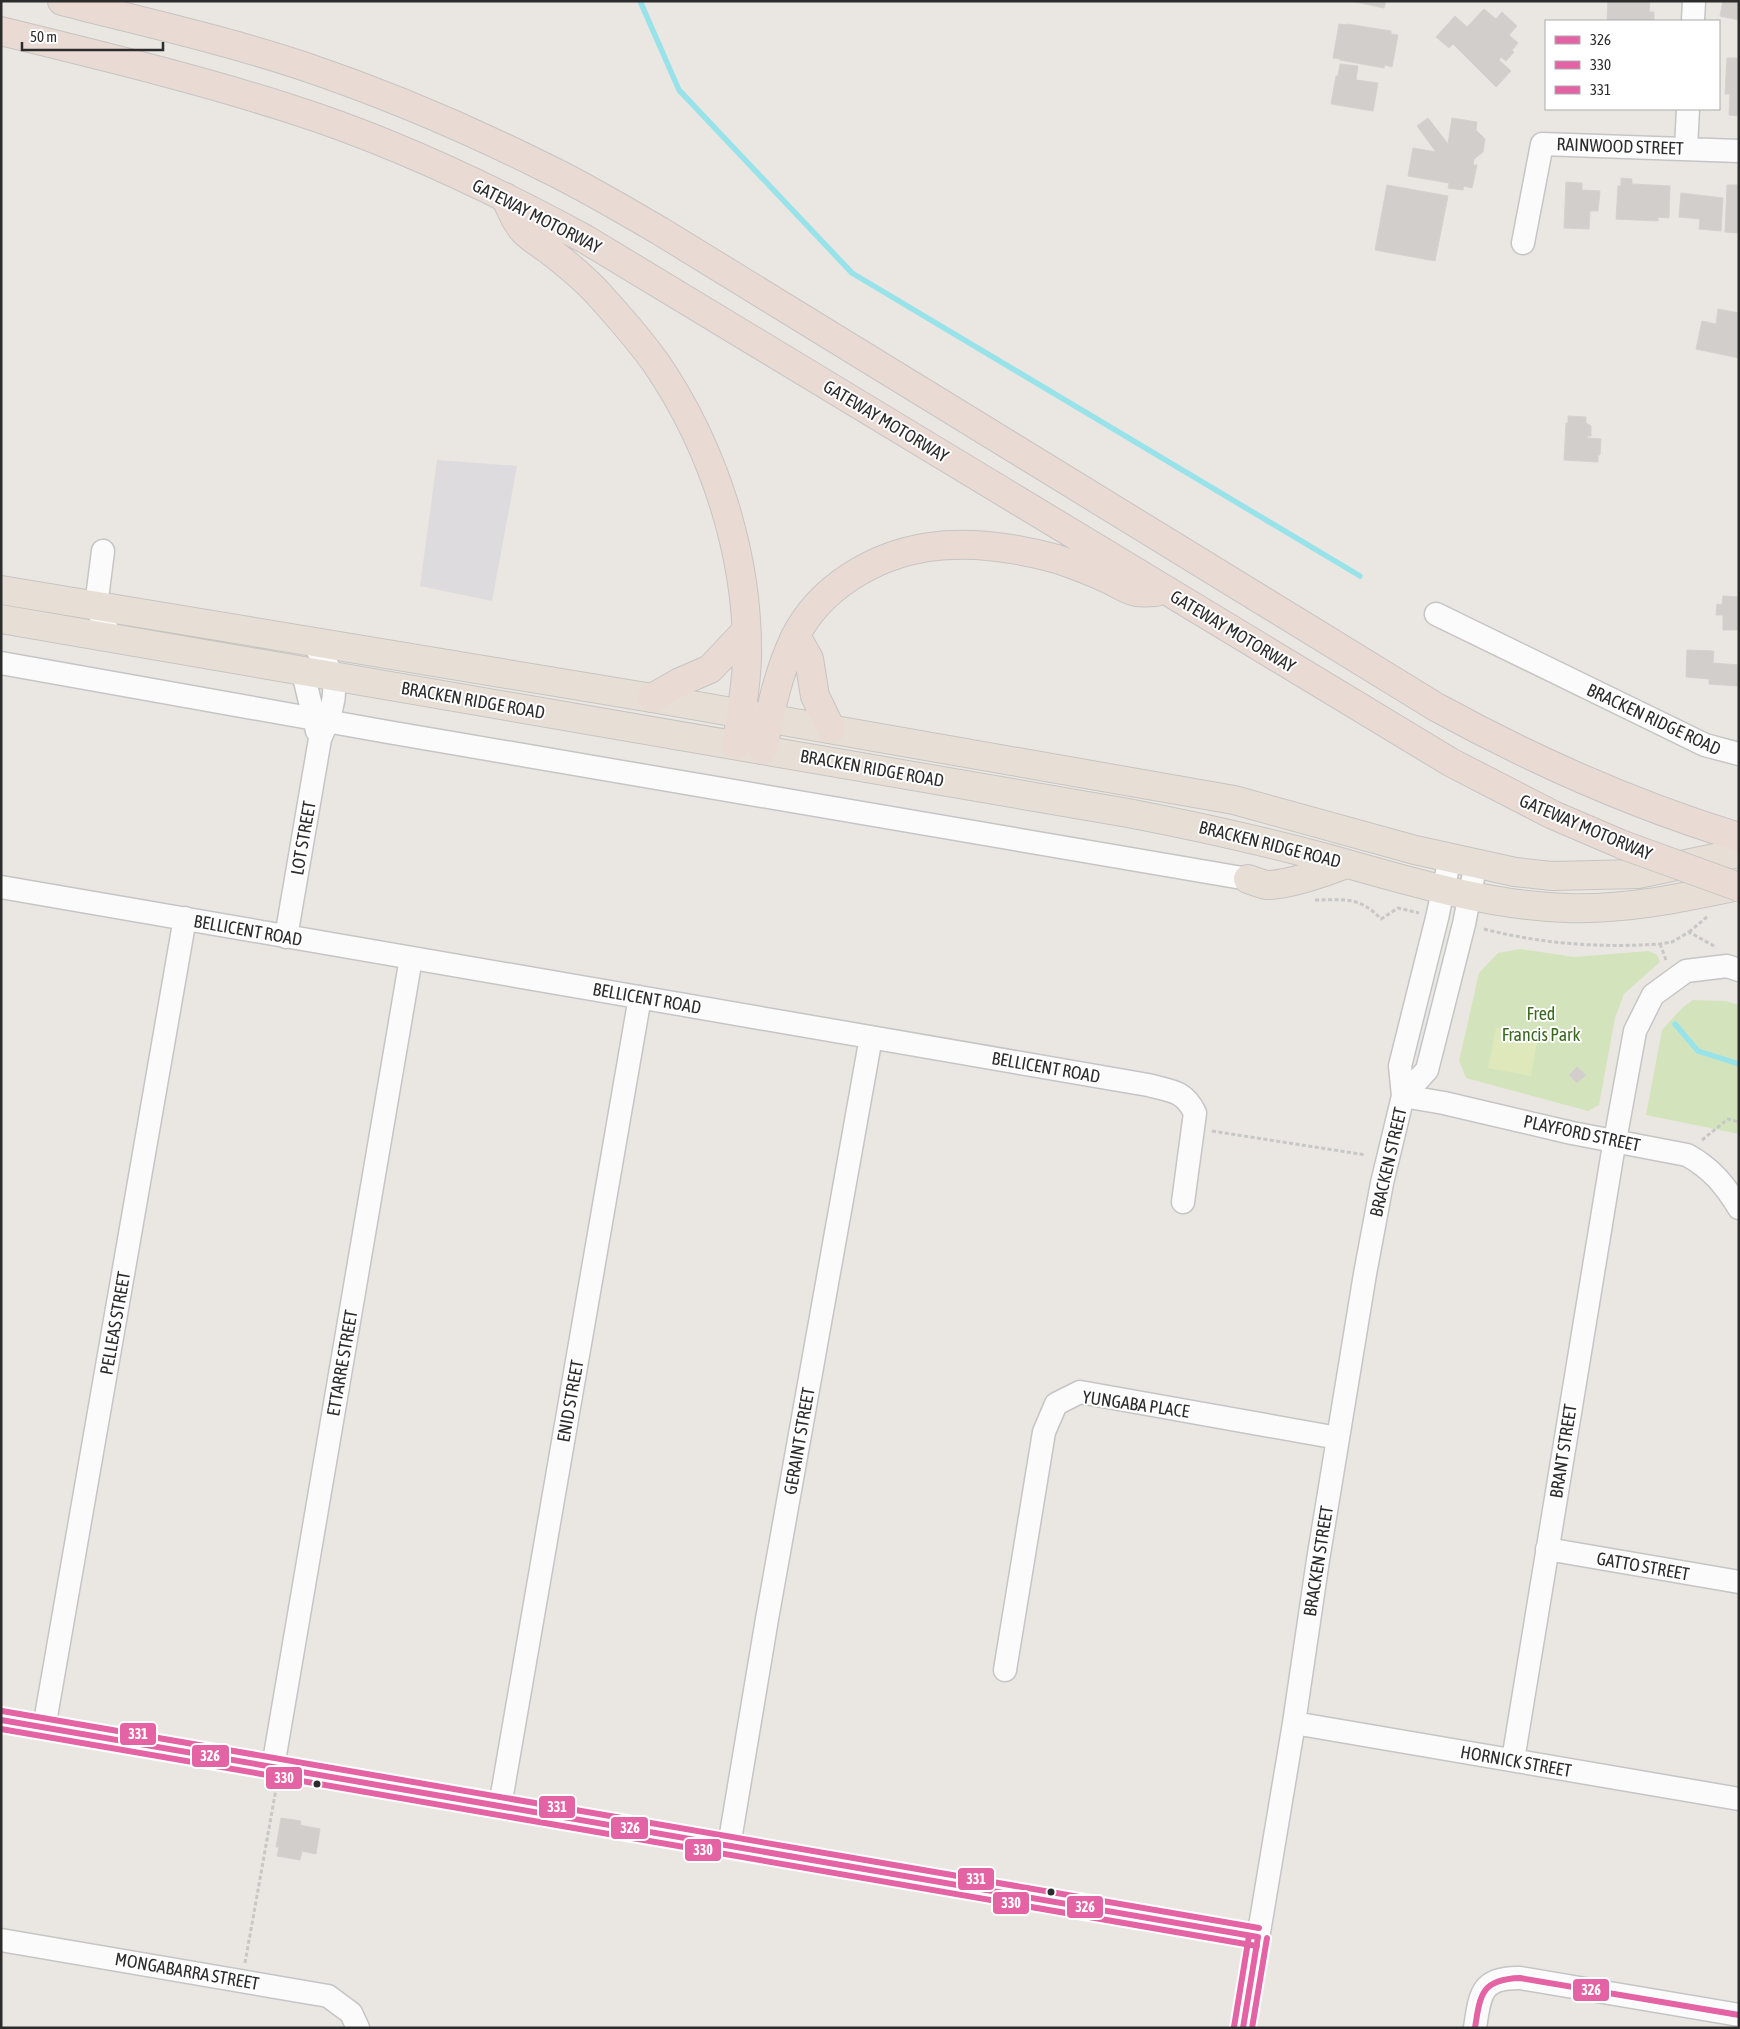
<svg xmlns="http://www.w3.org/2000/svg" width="1740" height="2029" viewBox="0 0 1740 2029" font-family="'Asap Condensed',sans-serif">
  <rect width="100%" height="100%" fill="#eae6e2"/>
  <!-- industrial -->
  <path fill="#dddbdd" d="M437 460 517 466 492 601 420 586Z"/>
  <!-- green -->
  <path fill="#d3e4bc" d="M1520 949 1574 957 1649 951 1657 955 1660 962 1624 994 1615 1018 1599 1105 1588 1111 1466 1078 1459 1061 1479 973 1498 953Z
    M1693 1000 1726 1001 1739 1005V1134L1646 1115 1662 1030 1682 1008Z"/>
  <!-- pitch -->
  <path fill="#dee8ba" d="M1496 1028 1538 1037 1531 1076 1488 1068Z"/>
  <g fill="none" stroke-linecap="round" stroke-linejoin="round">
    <!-- stream -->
    <path stroke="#98e2e9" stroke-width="5.5" d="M640 1 679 90 852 273 1360 576
      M1675 1024 1698 1051 1739 1064"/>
  </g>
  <!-- building -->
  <path fill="#d1cecb" stroke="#d5d1ce" d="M1351 1H1386L1384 8Z
    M1608 1H1650L1649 12H1654V21H1607Z
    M1723 1H1739V20L1720 16Z
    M1484 9 1496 19 1502 12 1517 26 1509 35 1518 43 1512 50 1514 52 1506 61 1501 57 1499 60 1511 71 1496 87 1453 44 1449 48 1436 37 1455 16 1467 27Z
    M1339 24 1347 25V24L1391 31V34L1398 35 1392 67 1385 65 1384 68 1340 60V59L1333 58Z
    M1727 58H1739V116L1729 115 1730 94H1725Z
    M1340 64 1358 66 1356 80 1378 83 1373 111 1331 104 1336 76H1338Z
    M1428 118 1448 144 1452 118 1477 122 1476 130 1485 139 1483 152 1474 159 1473 165H1477L1472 188 1464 186 1463 190 1448 188 1449 183 1408 176 1413 148 1436 152 1417 126Z
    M1621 178 1632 179V184L1670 186 1669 218 1658 217V221L1616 219 1618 186H1621Z
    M1566 182 1582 183V190L1600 191 1598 211H1590L1589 229 1564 228Z
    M1387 185 1448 196 1435 261 1375 250Z
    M1727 185H1739V233L1725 232Z
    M1681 193 1723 198 1721 231 1699 229 1700 219 1679 217Z
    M1718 309 1739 313V358L1696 349 1702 321 1716 324Z
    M1568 416 1586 417V423L1591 426V436H1587V438L1601 439 1600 455H1598V462L1564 460 1566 423H1568Z
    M1723 596 1739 597V630H1723V615H1716L1717 604 1722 605Z
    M1687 650 1714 651 1713 663 1739 665V688L1738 686 1709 684V679L1686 677Z
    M1577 1067 1586 1075 1577 1083 1569 1075Z
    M281 1818 301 1821 300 1825 320 1829 316 1854 302 1851 300 1860 277 1856 279 1847H276Z"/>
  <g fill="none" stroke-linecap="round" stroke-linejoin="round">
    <!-- minor casing -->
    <g stroke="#c6c5c5" stroke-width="25">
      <path id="minor" d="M1693 21 1694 1
        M1686 148 1688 109
        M1523 243 1542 144 1739 151
        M103 551 96 606 111 638
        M1436 614 1705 745 1739 754
        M1 663 388 732 1248 879
        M301 670 305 681 317 731
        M1 887 1148 1085C1170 1091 1184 1090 1195 1113L1183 1202
        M286 937 320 739C328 721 339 695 332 675 328 664 318 652 312 641
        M1403 1096 1444 1103 1572 1133 1687 1155C1711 1168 1725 1185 1739 1208
        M1403 1096 1427 1070 1464 924 1476 863
        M1547 1549 1739 1582
        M1005 1670 1044 1432 1056 1404 1080 1392 1338 1438
        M1 1720 1258 1937
        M1294 1723 1739 1799
        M44 1728 185 918
        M1513 1760 1612 1157 1635 1031 1653 995 1686 971 1727 966 1739 970
        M273 1767 411 958
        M500 1806 640 997
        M729 1846 767 1619 871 1037
        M1 1940 328 1996 351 2013 358 2028
        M1243 2028 1294 1723 1318 1560 1365 1274 1382 1183 1403 1096 1400 1066 1437 918 1450 858
        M1475 2028C1480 1994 1481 1977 1520 1978L1739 2015"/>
    </g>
    <!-- major casing -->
    <g stroke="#c6c4c2" stroke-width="30">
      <path id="major" d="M1 590 652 698 1234 800 1415 850 1515 872 1552 876 1638 874 1739 853
        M1 619 1128 813C1196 826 1263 841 1330 859 1405 880 1489 906 1567 908 1625 910 1682 898 1739 886
        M1248 879C1254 881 1261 884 1267 885 1288 885 1326 872 1346 864"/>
    </g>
    <!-- highway casing -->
    <g stroke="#c6c4c2" stroke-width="30">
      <path id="highway" d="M62 1C143 22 225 40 303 66 386 94 466 128 544 167 584 186 622 209 660 231L1436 707C1533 760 1633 805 1739 837
        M1 31C98 55 195 78 291 109 392 141 491 188 585 239L1452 763 1553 815 1623 845
        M505 197C510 207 515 222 523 230 530 238 541 244 550 251 568 265 588 281 603 299 622 320 640 341 656 363 714 448 749 556 747 659 746 687 741 717 736 745
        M796 636 809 659 815 696 831 729
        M652 698 680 682 710 669 746 631
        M763 750C770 711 778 673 795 637 820 587 875 555 929 547 970 541 1017 548 1057 559 1075 565 1093 572 1110 580 1118 584 1128 591 1137 592 1143 593 1150 592 1156 592"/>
    </g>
    <!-- path -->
    <path stroke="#c7c7c6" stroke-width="3" stroke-dasharray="4 2.5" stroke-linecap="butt" d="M1315 900C1345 900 1359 896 1381 919L1398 908 1419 913
      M1484 929C1542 944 1601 948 1660 944L1672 942 1689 932 1714 946
      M1689 932 1708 916
      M1660 944 1666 960
      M1212 1131 1366 1155
      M1702 1140 1728 1119 1739 1122
      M245 1963 276 1789"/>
    <!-- minor -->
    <use href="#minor" stroke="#fcfbfb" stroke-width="22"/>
    <!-- major -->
    <use href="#major" stroke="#e7dfd5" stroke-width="28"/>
    <!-- highway -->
    <use href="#highway" stroke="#e9dad4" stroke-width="28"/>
    <!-- highway-bridge casing -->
    <g stroke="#c6c4c2" stroke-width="30" stroke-linecap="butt">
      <path id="highway-bridge" d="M1623 845 1739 887"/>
    </g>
    <!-- highway-bridge -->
    <use href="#highway-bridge" stroke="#e9dad4" stroke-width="28"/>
    <!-- bus-1 casing -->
    <g stroke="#fff" stroke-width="10">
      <path id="bus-1" d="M1 1720 1258 1937
        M1243 2028 1258 1937
        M1475 2028C1480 1994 1482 1979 1520 1978L1739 2015"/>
    </g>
    <!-- bus-2 casing -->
    <g stroke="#fff" stroke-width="10">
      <path id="bus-2" d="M1 1729 1257 1946
        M1252 2028 1267 1938"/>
    </g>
    <!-- bus-3 casing -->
    <g stroke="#fff" stroke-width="10">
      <path id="bus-3" d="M2 1711 1259 1928
        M1234 2027 1249 1936"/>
    </g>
    <!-- bus-1 -->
    <use href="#bus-1" stroke="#e463a4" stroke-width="6"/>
    <!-- bus-2 -->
    <use href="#bus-2" stroke="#e463a4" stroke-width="6"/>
    <!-- bus-3 -->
    <use href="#bus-3" stroke="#e463a4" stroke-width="6"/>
  </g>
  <!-- markers -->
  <g fill="#2c2c2c" stroke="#fff" stroke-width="2">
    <circle cx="317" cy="1784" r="4.5"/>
    <circle cx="1051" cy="1892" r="4.5"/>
  </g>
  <g text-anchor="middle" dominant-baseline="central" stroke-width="4" stroke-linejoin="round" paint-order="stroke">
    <!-- street labels -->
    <g font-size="18" fill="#2c2c2c" stroke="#fff">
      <text transform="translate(1620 146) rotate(2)">RAINWOOD STREET</text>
      <text transform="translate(537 216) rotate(27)">GATEWAY MOTORWAY</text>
      <text transform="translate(886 421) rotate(31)">GATEWAY MOTORWAY</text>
      <text transform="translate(1233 631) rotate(31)">GATEWAY MOTORWAY</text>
      <text transform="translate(473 700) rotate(10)">BRACKEN RIDGE ROAD</text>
      <text transform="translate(1654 719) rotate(25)">BRACKEN RIDGE ROAD</text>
      <text transform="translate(872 768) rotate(10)">BRACKEN RIDGE ROAD</text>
      <text transform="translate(1586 827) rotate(23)">GATEWAY MOTORWAY</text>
      <text transform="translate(303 838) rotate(-80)">LOT STREET</text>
      <text transform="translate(1270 844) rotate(14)">BRACKEN RIDGE ROAD</text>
      <text transform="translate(248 930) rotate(10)">BELLICENT ROAD</text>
      <text transform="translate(647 998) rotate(10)">BELLICENT ROAD</text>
      <text transform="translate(1046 1067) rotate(10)">BELLICENT ROAD</text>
      <text transform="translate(1582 1133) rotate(12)">PLAYFORD STREET</text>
      <text transform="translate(1388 1162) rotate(-77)">BRACKEN STREET</text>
      <text transform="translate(115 1323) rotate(-80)">PELLEAS STREET</text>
      <text transform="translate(342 1363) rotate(-80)">ETTARRE STREET</text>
      <text transform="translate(570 1401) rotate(-80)">ENID STREET</text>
      <text transform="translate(1136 1404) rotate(8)">YUNGABA PLACE</text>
      <text transform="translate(799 1441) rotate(-80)">GERAINT STREET</text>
      <text transform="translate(1563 1451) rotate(-81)">BRANT STREET</text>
      <text transform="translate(1318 1561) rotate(-81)">BRACKEN STREET</text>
      <text transform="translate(1643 1566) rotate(10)">GATTO STREET</text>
      <text transform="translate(1516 1761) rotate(10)">HORNICK STREET</text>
      <text transform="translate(187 1971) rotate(10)">MONGABARRA STREET</text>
    </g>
    <!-- park labels -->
    <g font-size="18" fill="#3a681d" stroke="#fff">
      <text x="1541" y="1013">Fred<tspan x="1541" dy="21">Francis Park</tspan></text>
    </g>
  </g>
  <g stroke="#fff" stroke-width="2">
    <rect x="119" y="1722" width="38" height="24" rx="5" fill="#e463a4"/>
    <rect x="191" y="1744" width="39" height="24" rx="5" fill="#e463a4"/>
    <rect x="265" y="1766" width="38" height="24" rx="5" fill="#e463a4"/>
    <rect x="538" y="1795" width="38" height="24" rx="5" fill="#e463a4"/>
    <rect x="610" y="1816" width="39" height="24" rx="5" fill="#e463a4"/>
    <rect x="684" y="1838" width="38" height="24" rx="5" fill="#e463a4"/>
    <rect x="957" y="1867" width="38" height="24" rx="5" fill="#e463a4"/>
    <rect x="992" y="1891" width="38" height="24" rx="5" fill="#e463a4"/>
    <rect x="1066" y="1895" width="38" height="24" rx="5" fill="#e463a4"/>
    <rect x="1572" y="1978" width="38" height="24" rx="5" fill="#e463a4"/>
  </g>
  <g font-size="14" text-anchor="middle" font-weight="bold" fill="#fff">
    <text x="138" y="1739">331</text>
    <text x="210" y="1761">326</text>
    <text x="284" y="1783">330</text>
    <text x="557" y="1812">331</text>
    <text x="630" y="1833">326</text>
    <text x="703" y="1855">330</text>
    <text x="976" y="1884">331</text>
    <text x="1011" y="1908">330</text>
    <text x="1085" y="1912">326</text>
    <text x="1591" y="1995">326</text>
  </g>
  <!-- border -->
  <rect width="1740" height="2029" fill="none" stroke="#2c2c2c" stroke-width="5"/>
  <!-- legend -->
  <rect x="1545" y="20" width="175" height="90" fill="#ffffff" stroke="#ababab"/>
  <rect x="1555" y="36" width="25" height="8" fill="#e463a4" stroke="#ababab"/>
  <text x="1590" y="45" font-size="15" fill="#2c2c2c">326</text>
  <rect x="1555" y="61" width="25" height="8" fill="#e463a4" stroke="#ababab"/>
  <text x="1590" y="70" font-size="15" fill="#2c2c2c">330</text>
  <rect x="1555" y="86" width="25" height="8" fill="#e463a4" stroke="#ababab"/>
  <text x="1590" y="95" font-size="15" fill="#2c2c2c">331</text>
  <!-- scale -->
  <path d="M22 42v8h141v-8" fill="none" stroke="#2c2c2c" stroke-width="2.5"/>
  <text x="30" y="42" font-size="15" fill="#2c2c2c" stroke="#ffffff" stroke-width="4" paint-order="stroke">50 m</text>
</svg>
